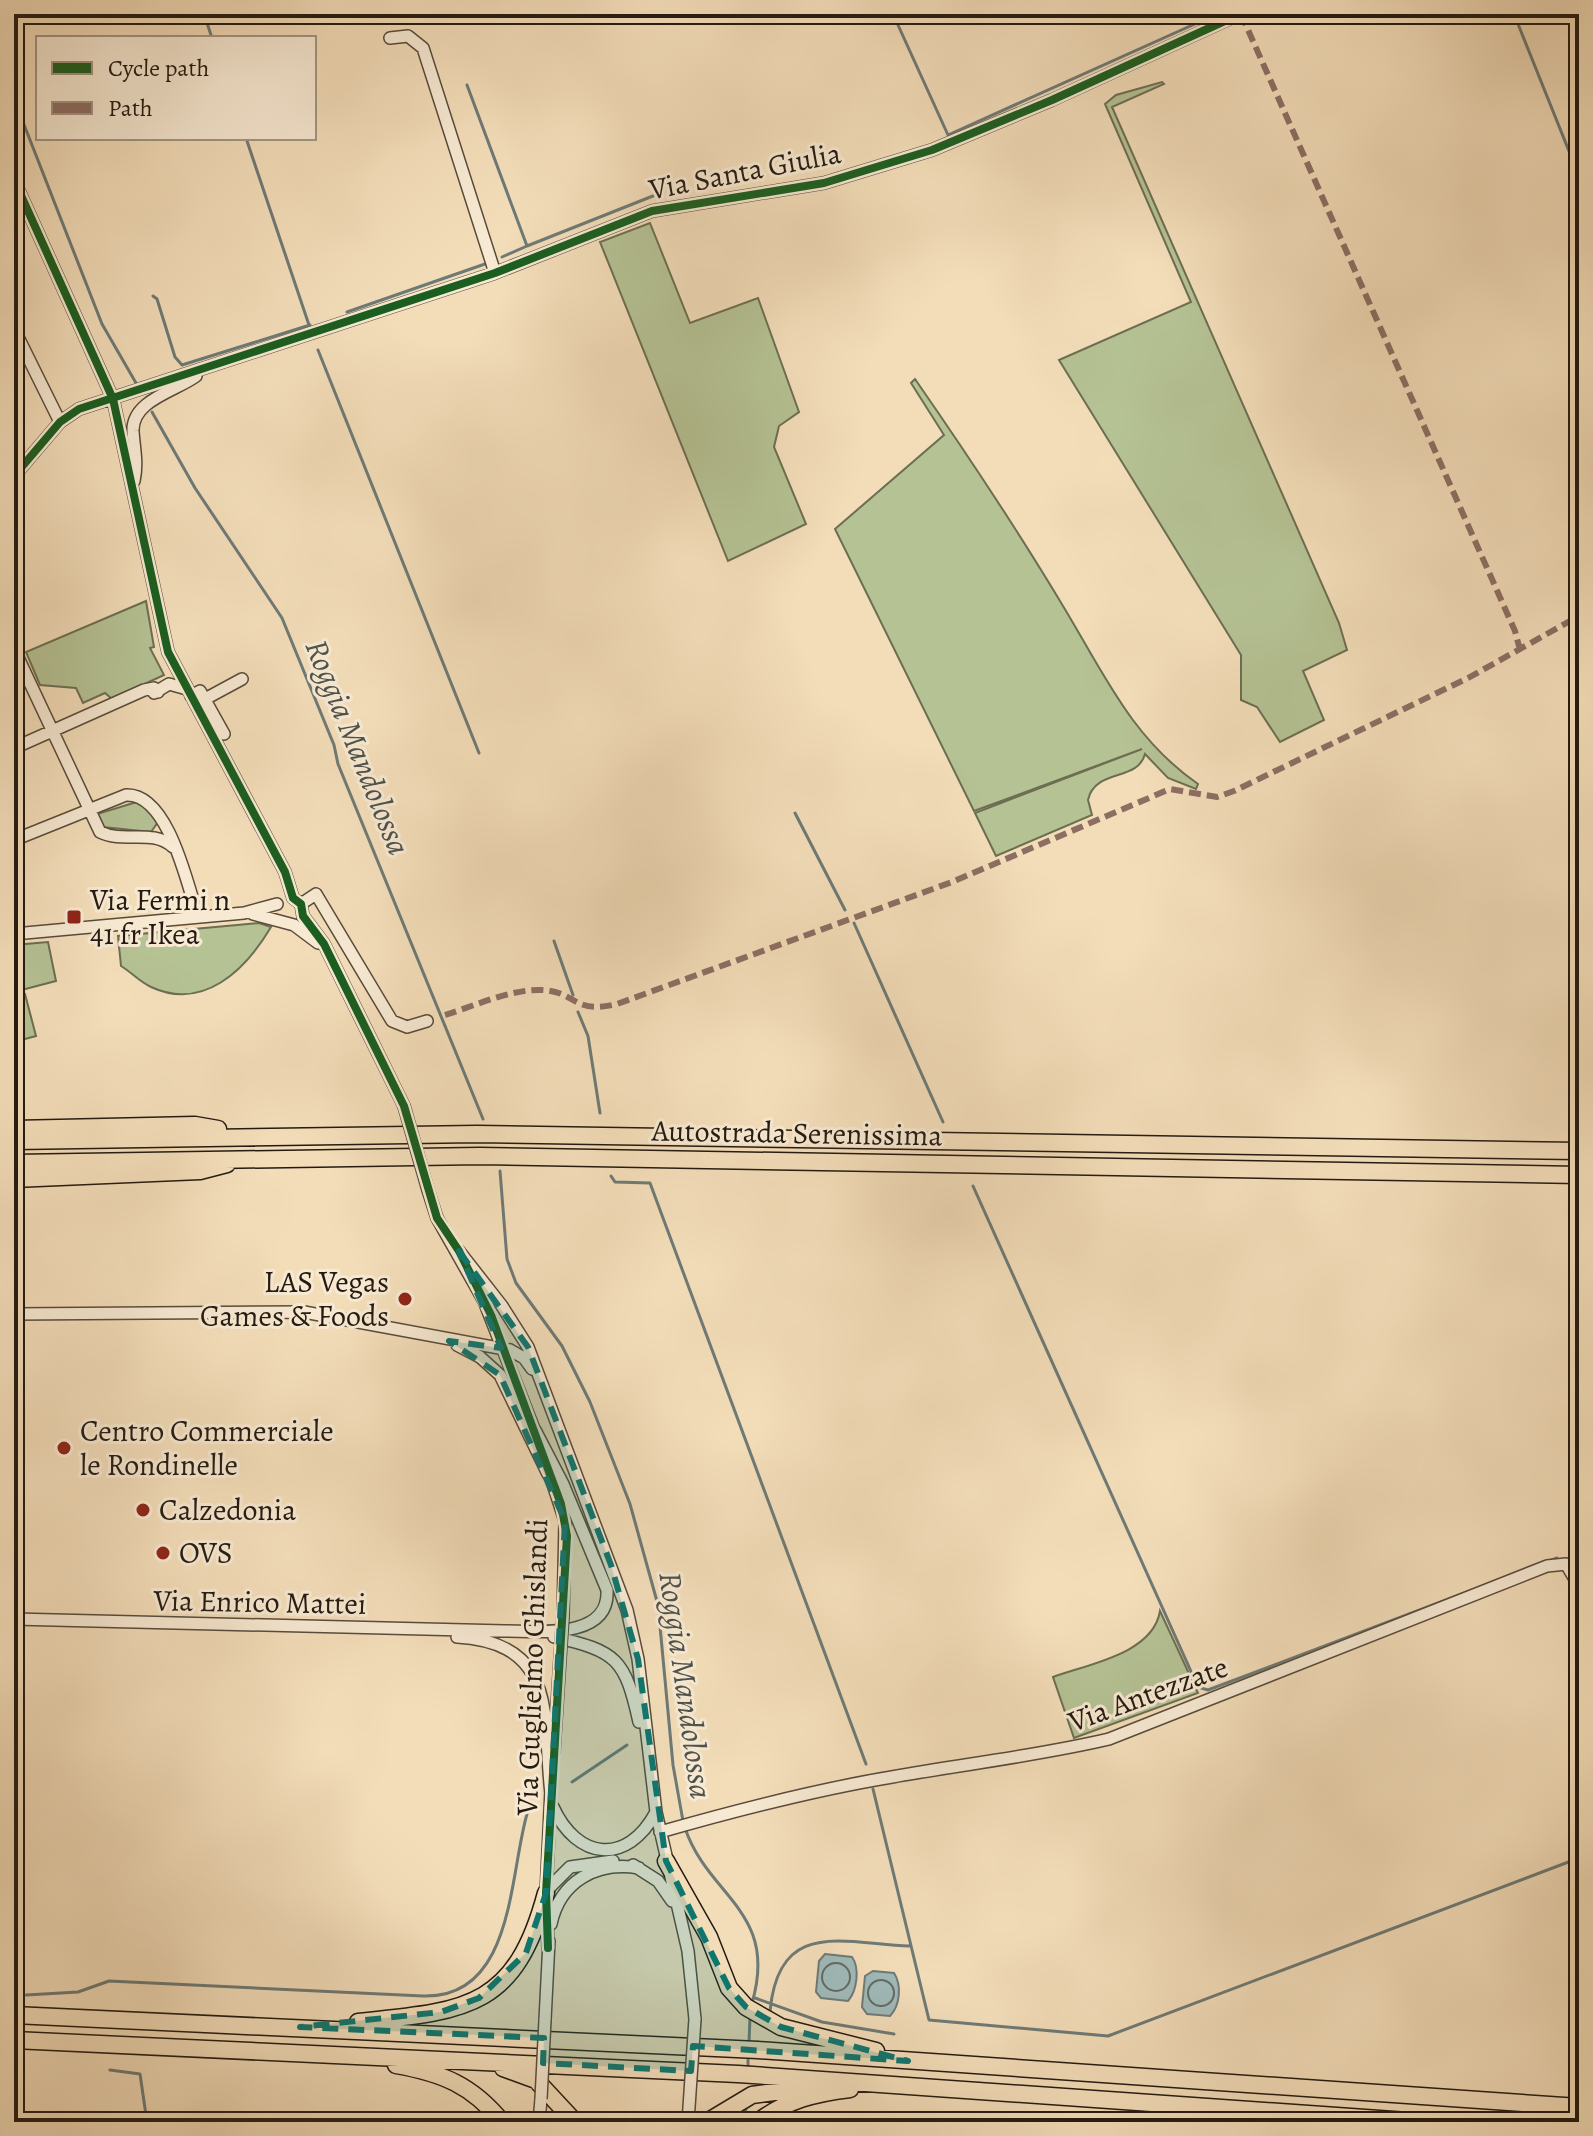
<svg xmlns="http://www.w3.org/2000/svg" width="1593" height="2136" viewBox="0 0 1593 2136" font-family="Alegreya,serif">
  <rect width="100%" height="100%" fill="#f3ddb9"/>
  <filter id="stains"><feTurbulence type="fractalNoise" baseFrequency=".0025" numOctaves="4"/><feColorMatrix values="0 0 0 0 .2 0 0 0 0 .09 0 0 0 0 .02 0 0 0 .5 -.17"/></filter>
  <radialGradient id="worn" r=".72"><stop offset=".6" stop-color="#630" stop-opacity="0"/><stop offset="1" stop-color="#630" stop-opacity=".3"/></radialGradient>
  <!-- green -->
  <path fill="#b5c294" stroke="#6c6e52" stroke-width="2" d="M1162 82 1164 84 1112 107 1339 623 1347 650 1303 671 1324 720 1280 742 1257 707 1241 700V655L1059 360 1191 302 1105 104 1116 95Z
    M650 223 690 323 758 298 799 412 779 426 774 447 806 524 728 561 600 242Z
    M915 379C967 454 1019 532 1066 611 1105 676 1133 739 1198 784L1196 789 1168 778 1145 754C1138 782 1095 768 1088 800L1092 815 996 856 975 813 1142 749 974 811 835 529 944 435 911 383Z
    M146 601 154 647 150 648 164 675 112 699 105 693 83 703 76 688 40 685 26 652Z
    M140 801 158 822 151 832 103 827 97 814Z
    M259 923 271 927C245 971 203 1011 151 987 140 982 131 972 121 966L118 936Z
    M48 942 56 981 14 992V945Z
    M25 994 36 1036 14 1042V997Z
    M1160 1611 1198 1693 1074 1738 1053 1677C1088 1664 1153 1654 1160 1611Z"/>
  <!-- water -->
  <path fill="#9fbab9" stroke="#6e7a76" stroke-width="2" d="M825 1954 852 1957C860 1968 857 1991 848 2001L821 1998 816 1992 819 1961Z
    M873 1971 894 1973C902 1985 900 2006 890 2016L867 2014 862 2007 865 1976Z"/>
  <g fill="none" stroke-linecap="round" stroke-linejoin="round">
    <!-- shore -->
    <path stroke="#626a65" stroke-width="2" d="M822 1977a14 14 0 1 1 28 0a14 14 0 1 1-28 0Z
      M868 1993a13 13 0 1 1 26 0a13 13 0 1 1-26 0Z"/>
    <!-- stream -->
    <path stroke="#6e7a76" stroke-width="3" d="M204 14 212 38
      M893 14 948 135 1217 14
      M1514 14 1579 176
      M467 85 527 246 663 192
      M14 99 102 324 136 383
      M246 138 309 325
      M502 257 527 246
      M153 296 157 299 175 357 182 365 310 325
      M347 312 485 264
      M318 350 479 753
      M152 412 195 488 282 618 334 745 338 764 483 1119
      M795 813 845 910
      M854 923 943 1122
      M554 941 573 995
      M578 1012 588 1036 600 1113
      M500 1171 507 1259 516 1283 562 1346 590 1402 630 1504 658 1605 673 1765 683 1821
      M611 1176 615 1182 650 1183 866 1764
      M973 1186 1198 1687 1208 1690 1557 1558
      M572 1782 627 1745
      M873 1789 929 2020 1108 2036 1579 1858
      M685 1828C708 1897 779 1911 752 2003
      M26 1995 78 1992 109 1981 423 1996C514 1999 509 1876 527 1814
      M755 1998 822 2022 894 2034
      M770 2011C779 1919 841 1943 909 1946
      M749 2042 750 2018
      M110 2070 140 2074 147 2122
      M748 2070V2054
      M745 2122 746 2106
      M801 2122 842 2117 963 2122"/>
    <!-- minor casing -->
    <g stroke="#584b3b" stroke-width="14">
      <path id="minor" d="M390 38 408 36 423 48 495 273
        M14 180 113 399 168 652 285 872 293 898 301 904 303 916 324 944 404 1106
        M14 329 60 422
        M14 476 60 422 79 409 495 273 652 211 824 183 932 150 1052 100 1240 14
        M134 481C138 463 134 448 133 431 132 400 176 391 196 376
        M14 649 100 832C124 844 152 828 173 847
        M154 693 169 684 187 689
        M191 696 200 691 224 734
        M205 699 242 679
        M14 748 144 690 154 688 158 692
        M14 840 126 795C168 793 187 883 198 917
        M301 904 316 894 392 1021 407 1027 427 1021
        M253 914 294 925 318 943
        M14 934 244 913 277 904
        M428 1190 437 1218 484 1301 536 1434
        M459 1251 502 1306 528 1347 627 1610 638 1659 656 1812 688 1951 695 2019
        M14 1314 304 1312 510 1350 524 1358 532 1369
        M457 1345 480 1357 500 1375 548 1474
        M548 1469 565 1521 563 1616
        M14 1619 505 1631C537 1631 610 1640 607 1590L563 1484 535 1430
        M457 1637C560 1643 542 1719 551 1794
        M554 1637C617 1651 625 1659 639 1722
        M554 1751 560 1659
        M553 1807C577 1860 627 1866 656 1812
        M660 1832C737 1810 813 1790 892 1777 964 1764 1037 1756 1109 1739L1547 1566 1566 1564 1579 1586
        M633 1865 658 1881 672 1901
        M548 1889 570 1867 613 1861
        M551 1924C560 1881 597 1861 639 1868
        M548 1948 546 1893 551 1789
        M545 2020 549 1941
        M539 2122 541 2099"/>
    </g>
    <!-- highway casing -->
    <g stroke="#241a11" stroke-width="19">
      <path id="highway" d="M14 1129 195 1125 218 1129
        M14 1141 477 1134 1579 1151
        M14 1163 480 1156 1579 1175
        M14 1179 200 1171 227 1164
        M666 1861 709 1937 729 1988 746 2007 781 2027 876 2051
        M14 2015 758 2050 1579 2107
        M358 2022C466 2011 515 2009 546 1893
        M14 2040 738 2074 1422 2122
        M396 2065C442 2073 472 2085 502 2122
        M503 2068 536 2080 575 2122
        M707 2122 752 2095 805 2088
        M758 2122C786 2100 816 2093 850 2089"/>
    </g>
    <!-- minor -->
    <use href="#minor" stroke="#f7e9d2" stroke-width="11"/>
    <!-- highway -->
    <use href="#highway" stroke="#f3ddb9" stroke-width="16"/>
    <!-- minor-bridge casing -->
    <g stroke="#584b3b" stroke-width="14" stroke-linecap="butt">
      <path id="minor-bridge" d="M404 1106 428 1190
        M560 1659 563 1616
        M541 2099 545 2020
        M688 2122 695 2019"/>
    </g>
    <!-- minor-bridge -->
    <use href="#minor-bridge" stroke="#f7e9d2" stroke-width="11"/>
    <!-- quiet -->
    <path stroke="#8d6e63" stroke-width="6" stroke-dasharray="12 6" stroke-linecap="butt" d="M1241 14 1515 631 1520 650
      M445 1015C474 1006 511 989 541 990 577 991 572 1015 617 1004L952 882 1170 789 1217 797 1234 791 1468 678 1579 616"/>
    <!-- cycleway casing -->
    <g stroke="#f7e9d2" stroke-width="13">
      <path id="cycleway" d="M14 180 113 399 168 652 285 872 293 898 301 904 303 916 324 944 404 1106 437 1218 459 1251 491 1315 561 1504 567 1536 546 1893 548 1948
        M14 476 60 422 79 409 495 273 652 211 824 183 932 150 1052 100 1240 14"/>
    </g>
    <!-- cycleway -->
    <use href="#cycleway" stroke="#1b5e20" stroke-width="8"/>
  </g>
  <!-- marked area -->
  <path fill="#0f766e" fill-opacity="0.2" stroke="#0f766e" stroke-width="6" stroke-dasharray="16 10" stroke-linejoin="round" d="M459 1251 528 1347 611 1565 638 1659 666 1861 729 1988 746 2007 781 2027 908 2061 693 2046 691 2071 543 2063 544 2038 300 2027 441 2012 479 1998 526 1953 546 1893 565 1521 500 1375 449 1341 501 1348Z"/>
  <!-- markers -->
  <g fill="#8f2418" stroke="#f7e9d2" stroke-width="3">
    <rect x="66" y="909" width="16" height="16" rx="4"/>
    <circle cx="405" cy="1299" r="8"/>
    <circle cx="64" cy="1448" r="8"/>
    <circle cx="143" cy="1510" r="8"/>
    <circle cx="163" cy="1553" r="8"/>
  </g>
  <g text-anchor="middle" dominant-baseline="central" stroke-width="6" stroke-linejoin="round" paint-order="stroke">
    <!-- street labels -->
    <g font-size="30" fill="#241a11" stroke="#f7e9d2">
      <text transform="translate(745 171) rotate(-11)">Via Santa Giulia</text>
      <text transform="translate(797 1133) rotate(1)">Autostrada Serenissima</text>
      <text transform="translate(260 1602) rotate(1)">Via Enrico Mattei</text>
      <text transform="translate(532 1667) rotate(-88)">Via Guglielmo Ghislandi</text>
      <text transform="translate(1148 1694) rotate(-20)">Via Antezzate</text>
    </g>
    <!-- poi labels -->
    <g font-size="30" fill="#241a11" stroke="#f7e9d2" text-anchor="start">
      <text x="90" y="900">Via Fermi n<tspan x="90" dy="34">41 fr Ikea</tspan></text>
      <text x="389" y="1282" text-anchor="end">LAS Vegas<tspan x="389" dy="34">Games &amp; Foods</tspan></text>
      <text x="80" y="1431">Centro Commerciale<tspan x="80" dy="34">le Rondinelle</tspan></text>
      <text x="159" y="1510">Calzedonia</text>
      <text x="179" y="1553">OVS</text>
    </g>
    <!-- water labels -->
    <g font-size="32" font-style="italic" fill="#4f524c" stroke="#f7e9d2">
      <text transform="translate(358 747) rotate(68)">Roggia Mandolossa</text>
      <text transform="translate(686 1685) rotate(82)">Roggia Mandolossa</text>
    </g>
  </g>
  <!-- margin -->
  <rect width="1593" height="2136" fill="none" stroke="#f3ddb9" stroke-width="48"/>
  <rect x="16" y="16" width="1561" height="2104" fill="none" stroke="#241a11" stroke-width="4"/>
  <rect x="24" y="24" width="1545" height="2088" fill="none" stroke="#241a11" stroke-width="2"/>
  <!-- legend -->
  <rect x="36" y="36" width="280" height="104" fill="#f7e9d2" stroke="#a39685" stroke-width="2"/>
  <rect x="52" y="62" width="40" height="12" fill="#1b5e20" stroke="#a39685" stroke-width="2"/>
  <text x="108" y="76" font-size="24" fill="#241a11">Cycle path</text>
  <rect x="52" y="102" width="40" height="12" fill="#8d6e63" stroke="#a39685" stroke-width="2"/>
  <text x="108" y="116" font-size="24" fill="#241a11">Path</text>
  <rect width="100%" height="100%" filter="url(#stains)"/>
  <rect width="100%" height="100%" fill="url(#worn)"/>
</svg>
